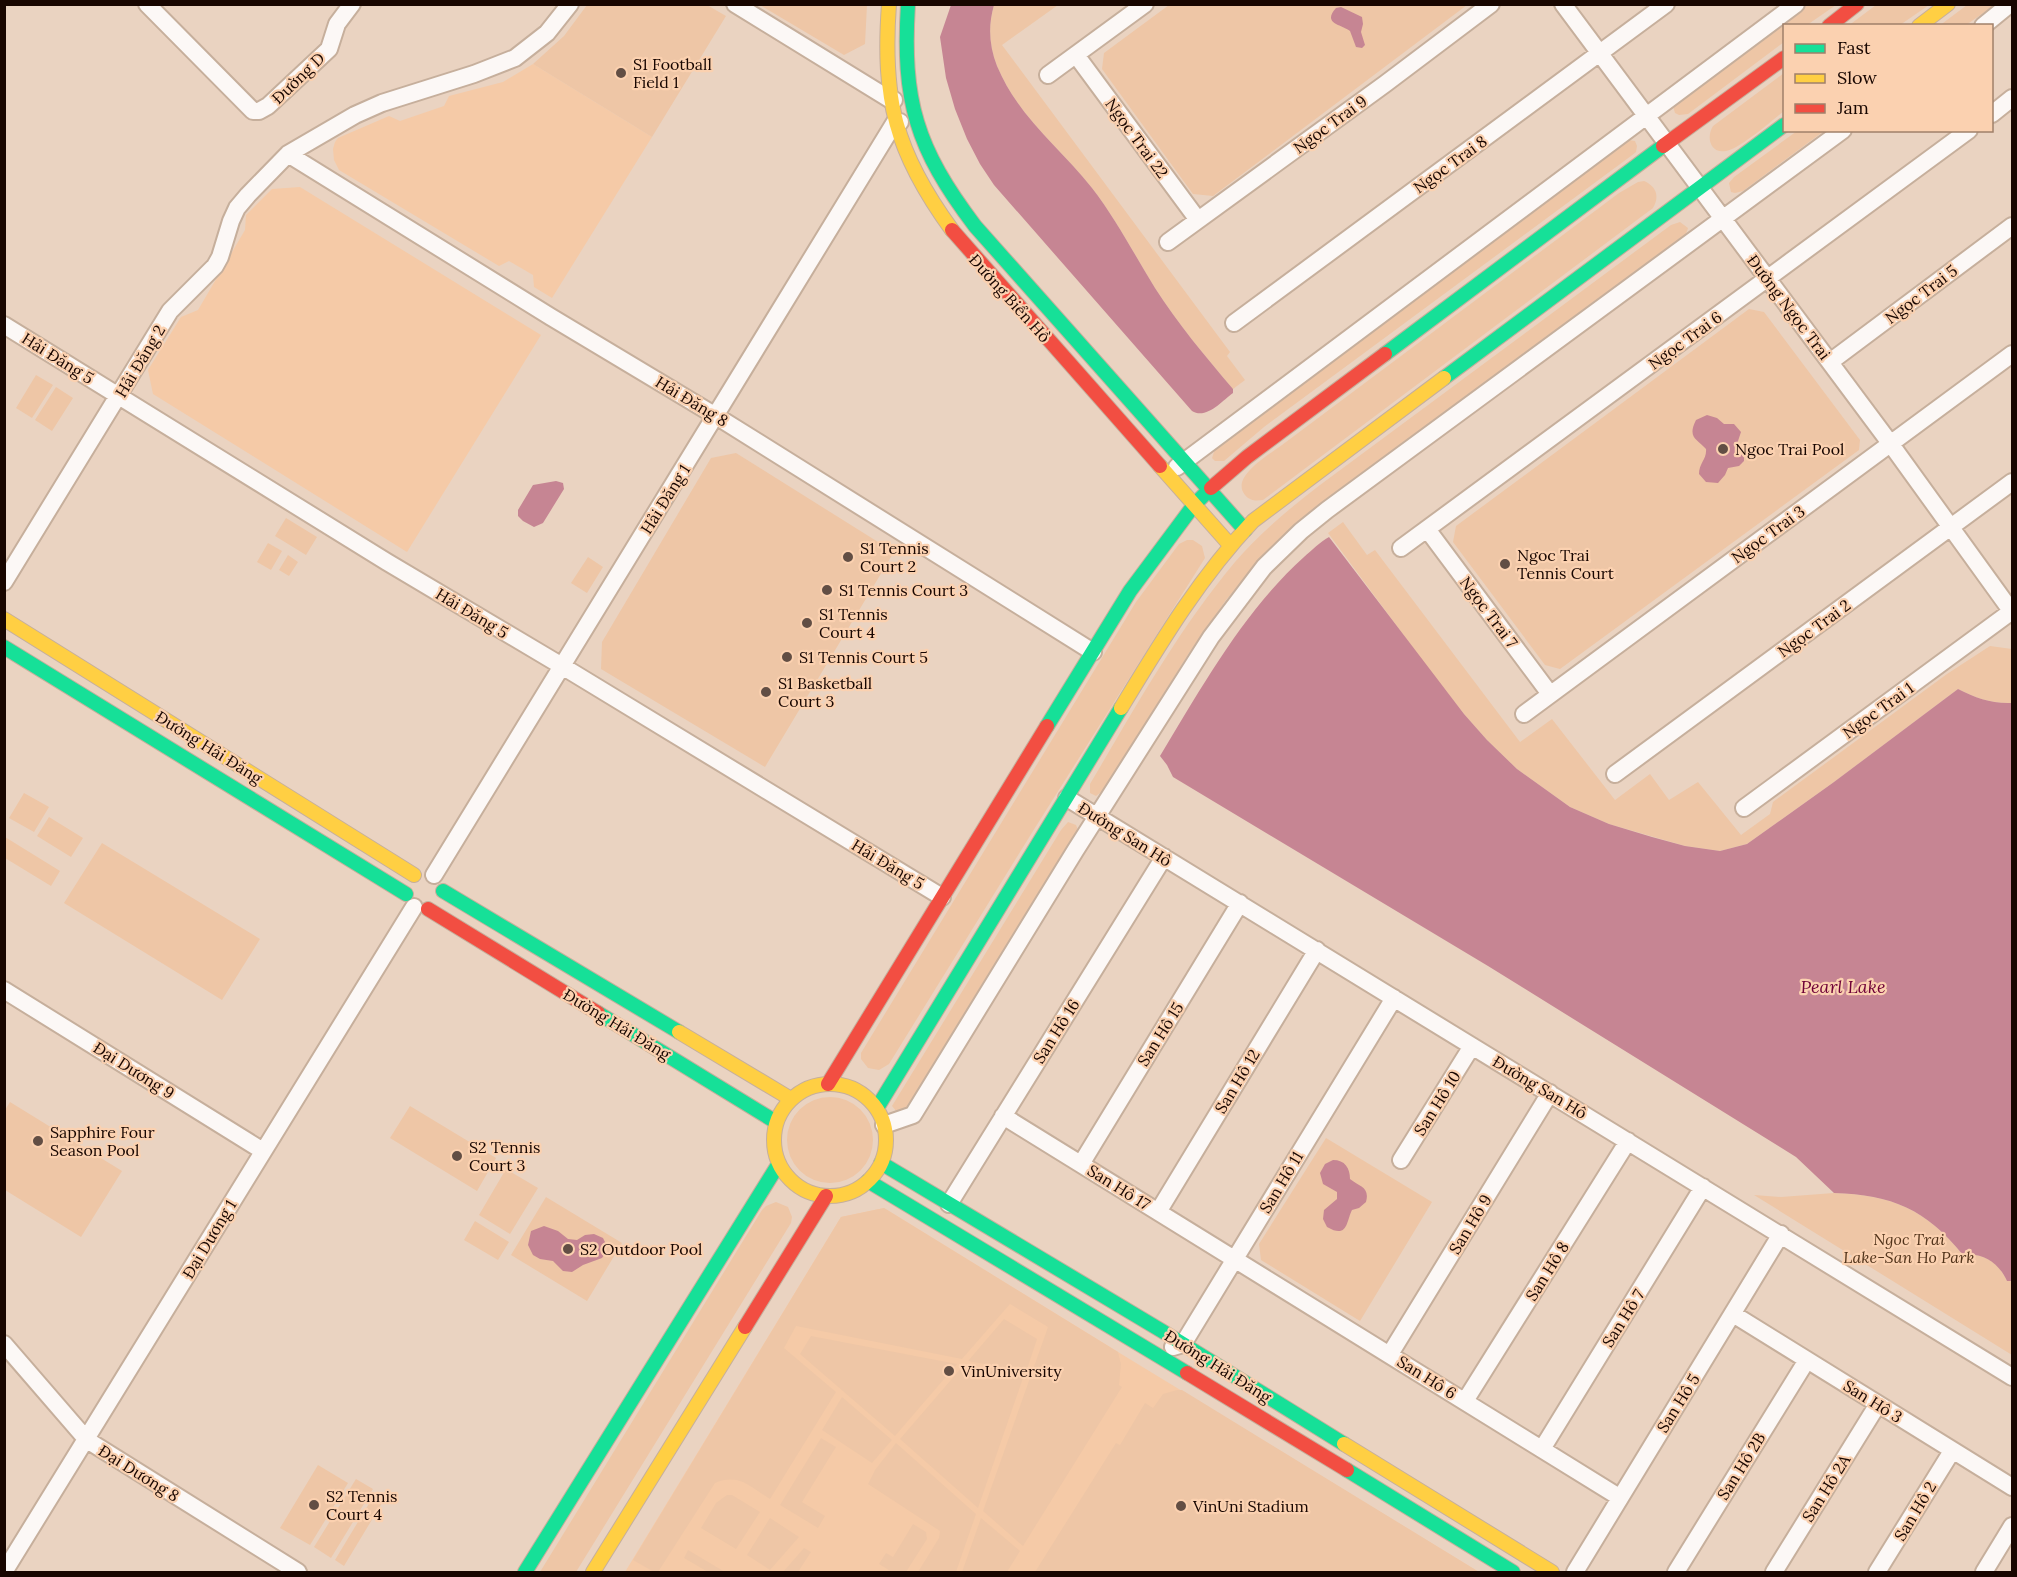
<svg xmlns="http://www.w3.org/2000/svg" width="2017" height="1577" viewBox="0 0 2017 1577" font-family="Lora,serif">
  <rect width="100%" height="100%" fill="#ead3c1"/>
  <!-- built -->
  <path fill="#f5caa7" d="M533 64 652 137 552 298 534 287 533 275 509 261 499 266 339 170 334 160 333 149 335 142 338 138 389 116 400 121 444 106 449 96 503 82Z
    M300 187 541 335 407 552 153 394 148 370 181 317 198 310 245 230 246 215 272 189Z
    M884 1208 1118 1352 1479 1572H625L841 1217Z"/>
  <!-- green -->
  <path fill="#eec6a6" d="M587 5H707L726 16 652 137 533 64 564 36Z
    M760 5H867L865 44 844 55Z
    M994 5H1058L1002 45 1230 352 1227 356 1245 380 1233 389C1205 356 1178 324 1155 288 1134 254 1116 219 1092 188 1059 146 1019 118 997 66 989 45 988 26 994 5Z
    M1169 5H1467L1213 196 1193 194 1102 69 1104 53Z
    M1808 5H1836L1807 25 1784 26V42L1688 114 1679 115 1675 113 1673 106 1679 100Z
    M1876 5H1929L1900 25 1848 26Z
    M1967 5H1995L1966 25 1939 26Z
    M1784 73V111C1773 120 1738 150 1726 151 1710 154 1706 137 1713 126Z
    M1797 131H1824L1743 191 1735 193 1731 192 1729 183 1734 177Z
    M1629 140 1635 141 1637 146 1636 152 1631 156 1264 427 1224 461H1215L1212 458 1215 449 1250 418 1625 141Z
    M1644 181C1656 186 1660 196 1653 208L1263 500C1256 501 1250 501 1245 495 1230 477 1269 455 1282 445L1619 193 1638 182Z
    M1680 222 1688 228 1685 237 1328 499 1264 556 1226 600 1189 653 1104 790 1096 796 1090 793V784C1135 708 1178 630 1235 562 1260 533 1290 508 1320 485L1671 225Z
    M1749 309 1764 312 1860 440 1859 450 1560 669 1545 665 1453 542 1456 526Z
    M36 375 53 385 32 418 16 408Z
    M56 387 73 398 52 431 35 420Z
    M736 453 894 552 765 767 601 669 602 642 711 458Z
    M286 518 317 537 306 555 275 536Z
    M1343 522 1367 555 1375 550 1520 742 1552 719 1615 800 1650 774 1669 800 1698 782 1741 835 1770 814 1773 802 1947 674 1990 646 2012 649V703C1992 704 1976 698 1958 689L1834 782 1747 844 1720 851 1685 846 1609 824 1570 807 1517 769 1487 740 1464 714 1425 664 1328 533Z
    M1187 540H1193L1202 546 1205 558 1033 831 889 1064 879 1070 868 1068 861 1059V1053L1136 602 1179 544Z
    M268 543 282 551 271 570 257 562Z
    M288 555 298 562 289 576 279 570Z
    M588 557 603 567 587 593 571 583Z
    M24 793 49 807 34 832 9 818Z
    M49 817 83 838 71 857 37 836Z
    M1068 822 1076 825 1078 830 1077 835 908 1109 897 1112 892 1106 1061 830Z
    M5 837 60 871 51 886 5 858Z
    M102 843 260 939 222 1000 64 903Z
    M787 1140a43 43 0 1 1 86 0a43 43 0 1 1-86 0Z
    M10 1102 122 1171 81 1237 5 1190V1110Z
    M410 1106 496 1158 477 1191 390 1138Z
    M1326 1138 1432 1202 1360 1321 1261 1260 1259 1244Z
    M506 1169 538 1188 510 1234 479 1215Z
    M1834 1193C1892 1195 1926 1209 1963 1255 1984 1252 1999 1263 2007 1281H2012V1355L1754 1195 1781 1197Z
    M546 1197 622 1243 587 1301 511 1255Z
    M776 1202 788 1207 792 1217 791 1223 576 1572H540L762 1210 766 1206Z
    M884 1208 1118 1352 1121 1364 1119 1385 1122 1387 1023 1546 983 1511 1048 1327 1010 1304 962 1359 796 1326 784 1348 836 1392 770 1499C750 1487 739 1473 715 1483L658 1572H654L633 1560 841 1217Z
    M475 1221 509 1242 498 1260 464 1240Z
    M1004 1319 1037 1339 1026 1372 968 1361Z
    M811 1336 957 1364 895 1436 800 1354Z
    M963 1366 1023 1378 978 1508 900 1439Z
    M1177 1390H1182L1479 1572H1035L1116 1443 1120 1445 1145 1403 1153 1408 1163 1394Z
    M842 1397 892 1440 872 1463 822 1430Z
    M821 1438 836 1447 802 1502 825 1516 818 1528 780 1505Z
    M896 1443 976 1514 956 1572H918L939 1538 940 1531 868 1484 875 1470Z
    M318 1465 348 1483 310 1545 280 1528Z
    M356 1479 373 1489 331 1558 314 1547Z
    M727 1495H732L760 1512 736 1549 701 1528 716 1503Z
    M373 1497 382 1503 344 1566 335 1560Z
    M770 1518 799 1537 770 1570 747 1555Z
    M981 1518 1020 1551 1007 1572H962Z
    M913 1524 926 1532 927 1539 906 1572H892L879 1564 886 1553 893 1557Z
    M804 1548 811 1552 798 1572H783Z
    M688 1550 725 1572H708L684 1558Z"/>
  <!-- water -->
  <path fill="#c68593" d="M951 5H994C988 26 989 45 997 66 1019 118 1059 146 1092 188 1116 219 1134 254 1155 288 1178 324 1205 356 1233 389V393C1222 401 1206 420 1192 411L994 185 980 164 967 139 955 109 946 78 940 37Z
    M1341 7 1362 17 1363 24 1361 32 1365 45 1362 48 1356 47 1350 31C1341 24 1322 24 1336 8Z
    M1707 415 1717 418 1724 424H1734L1741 432 1737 444 1744 453V461L1739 466 1728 468 1725 475 1718 483 1706 482 1699 474C1699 463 1707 459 1706 449 1697 439 1687 438 1696 420Z
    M556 481 563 483 564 489 543 523 534 527 523 521 518 516V510L533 485Z
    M1329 537 1464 714 1487 740 1517 769 1570 807 1609 824 1652 837 1685 846 1720 851 1747 844 1834 782 1958 689C1976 698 1992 704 2012 703V1281H2007C1999 1263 1983 1252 1963 1255 1926 1209 1892 1195 1834 1193L1796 1157 1488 966 1173 777 1167 765 1160 756C1202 687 1243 612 1304 557 1312 550 1320 542 1329 537Z
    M1333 1160C1345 1160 1350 1168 1350 1179 1360 1187 1370 1187 1366 1202L1359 1208 1352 1210C1346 1222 1348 1239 1327 1227L1323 1219 1324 1210 1337 1199V1192L1323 1184 1320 1173 1325 1164Z
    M544 1226 558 1231 568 1239 577 1240 585 1235 594 1234 603 1238 606 1244V1252L602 1258 583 1265 572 1272 563 1271 553 1261 540 1259 533 1255 528 1245 531 1231Z"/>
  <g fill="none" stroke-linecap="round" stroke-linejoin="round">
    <!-- street casing -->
    <g stroke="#c6af9c" stroke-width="20">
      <path id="street" d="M147 4 253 111H259L268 106 329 49 337 24 352 4
        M735 4 891 100H894
        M1563 4 1890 443 2012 612
        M1983 26 2010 4
        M1076 55 1198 220
        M1048 75 1145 4
        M1992 114 2012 98
        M288 154 551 317 716 416 1093 652
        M1168 242 1385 84 1491 4
        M1234 323 1666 4
        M4 325 387 562 562 666 942 897
        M1830 362 2012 226
        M1177 467 1796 4
        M1427 529 1550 694
        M1401 548 1969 130
        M4 582 170 311 215 266 220 257 231 221 237 208 248 195 288 154 355 115 382 103 474 74 515 58 547 33 570 4
        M1524 714 2012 354
        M1615 774 2012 482
        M1067 798 2012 1377
        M1744 808 2012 611
        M434 875 895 122H900
        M4 990 263 1151
        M1003 1116 1619 1497
        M884 1125 913 1115 1075 851 1211 637 1264 567 1301 531 1327 510 1843 130
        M1401 1160 1472 1046
        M1081 1164 1240 903
        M949 1204 1164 857
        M1158 1212 1317 950
        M1733 1314 2012 1487
        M4 1344 87 1440 298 1572
        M1173 1347 1183 1344 1394 998
        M1390 1354 1550 1093
        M1465 1401 1628 1141
        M1542 1449 1703 1187
        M4 1572 414 907
        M1575 1572 1781 1234
        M1676 1572 1807 1360
        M1774 1572 1878 1404
        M1877 1572 1952 1451
        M1984 1572 2012 1526"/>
    </g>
    <!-- fast casing -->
    <g stroke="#c6af9c" stroke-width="16">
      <path id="fast" d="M908 4C902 101 916 148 975 226L1245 530
        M1385 354 1663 146
        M1444 378 1784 125
        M4 647 406 894
        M1047 726 1130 591 1194 505 1211 488
        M443 891 679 1032
        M598 1013 776 1122
        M877 1108 1121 708
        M881 1163 1162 1331 1344 1444
        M868 1181 1187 1373
        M1347 1470 1513 1572
        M525 1572 778 1165"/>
    </g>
    <!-- slow casing -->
    <g stroke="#c6af9c" stroke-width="16">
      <path id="slow" d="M889 4C882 99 895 152 952 230
        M1919 26 1948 4
        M1160 466 1230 545
        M4 619 414 875
        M1121 708C1161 642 1200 577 1253 521L1444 378
        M679 1032 791 1099
        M774 1140a56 56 0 1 1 112 0a56 56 0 1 1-112 0Z
        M1344 1444 1552 1572
        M593 1572 745 1327"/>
    </g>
    <!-- jam casing -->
    <g stroke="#c6af9c" stroke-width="16">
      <path id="jam" d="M1829 26 1857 4
        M1663 146 1784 58
        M952 230 1160 466
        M1211 488 1247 457 1385 354
        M428 909 598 1013
        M828 1084 1047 726
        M745 1327 826 1196
        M1187 1373 1347 1470"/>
    </g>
    <!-- street -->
    <use href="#street" stroke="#fcf8f6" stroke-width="16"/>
    <!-- fast -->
    <use href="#fast" stroke="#16e098" stroke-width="14"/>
    <!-- slow -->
    <use href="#slow" stroke="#ffcf43" stroke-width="14"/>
    <!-- jam -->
    <use href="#jam" stroke="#f24e42" stroke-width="14"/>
  </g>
  <!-- markers -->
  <g fill="#624e44" stroke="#fbd1b0" stroke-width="2">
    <circle cx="621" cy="73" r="6"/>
    <circle cx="1723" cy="449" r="6"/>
    <circle cx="848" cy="557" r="6"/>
    <circle cx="1505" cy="564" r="6"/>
    <circle cx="827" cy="590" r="6"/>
    <circle cx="807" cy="623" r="6"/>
    <circle cx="787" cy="657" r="6"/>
    <circle cx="766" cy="692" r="6"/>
    <circle cx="38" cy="1141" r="6"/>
    <circle cx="457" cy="1156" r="6"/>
    <circle cx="568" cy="1249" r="6"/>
    <circle cx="949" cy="1371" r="6"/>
    <circle cx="314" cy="1505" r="6"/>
    <circle cx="1181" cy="1506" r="6"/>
  </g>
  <g text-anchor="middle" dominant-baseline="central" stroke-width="4.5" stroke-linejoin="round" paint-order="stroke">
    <!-- poi labels -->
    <g font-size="16" fill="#180600" stroke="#fbd1b0" text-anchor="start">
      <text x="633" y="64">S1 Football<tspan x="633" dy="18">Field 1</tspan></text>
      <text x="1735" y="449">Ngoc Trai Pool</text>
      <text x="860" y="548">S1 Tennis<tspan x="860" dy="18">Court 2</tspan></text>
      <text x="1517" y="555">Ngoc Trai<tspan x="1517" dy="18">Tennis Court</tspan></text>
      <text x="839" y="590">S1 Tennis Court 3</text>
      <text x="819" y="614">S1 Tennis<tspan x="819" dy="18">Court 4</tspan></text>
      <text x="799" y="657">S1 Tennis Court 5</text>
      <text x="778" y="683">S1 Basketball<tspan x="778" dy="18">Court 3</tspan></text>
      <text x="50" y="1132">Sapphire Four<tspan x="50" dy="18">Season Pool</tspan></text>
      <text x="469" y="1147">S2 Tennis<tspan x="469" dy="18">Court 3</tspan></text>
      <text x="580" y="1249">S2 Outdoor Pool</text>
      <text x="961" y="1371">VinUniversity</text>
      <text x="326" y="1496">S2 Tennis<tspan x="326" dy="18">Court 4</tspan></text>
      <text x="1193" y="1506">VinUni Stadium</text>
    </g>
    <!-- street labels -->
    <g font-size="16" fill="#180600" stroke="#fbd1b0">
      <text transform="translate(298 78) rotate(-44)">Đường D</text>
      <text transform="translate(1330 124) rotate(-36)">Ngọc Trai 9</text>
      <text transform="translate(1137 138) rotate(54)">Ngọc Trai 22</text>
      <text transform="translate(1450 164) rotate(-36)">Ngọc Trai 8</text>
      <text transform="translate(1921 294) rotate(-37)">Ngọc Trai 5</text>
      <text transform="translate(1010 298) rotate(48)">Đường Biển Hồ</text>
      <text transform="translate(1789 307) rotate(53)">Đường Ngọc Trai</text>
      <text transform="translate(1685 340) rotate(-36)">Ngọc Trai 6</text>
      <text transform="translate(58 358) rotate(32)">Hải Đăng 5</text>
      <text transform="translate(140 361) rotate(-59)">Hải Đăng 2</text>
      <text transform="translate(692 401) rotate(31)">Hải Đăng 8</text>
      <text transform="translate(665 499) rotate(-58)">Hải Đăng 1</text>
      <text transform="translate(1768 534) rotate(-36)">Ngọc Trai 3</text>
      <text transform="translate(1489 612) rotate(53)">Ngọc Trai 7</text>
      <text transform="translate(472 613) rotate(31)">Hải Đăng 5</text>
      <text transform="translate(1814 628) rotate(-36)">Ngọc Trai 2</text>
      <text transform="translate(1878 710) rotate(-36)">Ngọc Trai 1</text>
      <text transform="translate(209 747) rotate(32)">Đường Hải Đăng</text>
      <text transform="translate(1125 834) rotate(32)">Đường San Hô</text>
      <text transform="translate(888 864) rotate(31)">Hải Đăng 5</text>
      <text transform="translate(617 1024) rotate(31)">Đường Hải Đăng</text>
      <text transform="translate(1056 1031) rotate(-58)">San Hô 16</text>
      <text transform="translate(1160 1034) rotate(-58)">San Hô 15</text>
      <text transform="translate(134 1070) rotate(32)">Đại Dương 9</text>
      <text transform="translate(1237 1081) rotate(-59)">San Hô 12</text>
      <text transform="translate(1540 1087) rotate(31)">Đường San Hô</text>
      <text transform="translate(1437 1103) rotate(-58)">San Hô 10</text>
      <text transform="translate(1281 1182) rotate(-59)">San Hô 11</text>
      <text transform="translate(1119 1187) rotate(32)">San Hô 17</text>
      <text transform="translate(1470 1224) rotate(-59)">San Hô 9</text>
      <text transform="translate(209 1239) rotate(-59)">Đại Dương 1</text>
      <text transform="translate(1547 1271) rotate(-58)">San Hô 8</text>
      <text transform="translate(1623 1318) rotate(-58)">San Hô 7</text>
      <text transform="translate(1218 1366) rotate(32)">Đường Hải Đăng</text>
      <text transform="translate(1427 1377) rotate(32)">San Hô 6</text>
      <text transform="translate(1873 1401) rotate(32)">San Hô 3</text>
      <text transform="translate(1678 1403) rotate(-58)">San Hô 5</text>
      <text transform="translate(1741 1466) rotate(-58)">San Hô 2B</text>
      <text transform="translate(139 1473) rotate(32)">Đại Dương 8</text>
      <text transform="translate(1826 1488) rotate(-58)">San Hô 2A</text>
      <text transform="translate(1915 1511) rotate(-59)">San Hô 2</text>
    </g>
    <!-- park labels -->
    <g font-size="16" font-style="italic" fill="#51331a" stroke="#fbd1b0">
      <text x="1909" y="1239">Ngoc Trai<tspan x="1909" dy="18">Lake-San Ho Park</tspan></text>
    </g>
    <!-- water labels -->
    <g font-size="18" font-style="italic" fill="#6e0037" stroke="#fbd1b0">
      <text x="1843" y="986">Pearl Lake</text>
    </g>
  </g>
  <!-- border -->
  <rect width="2017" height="1577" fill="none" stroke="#180600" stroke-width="12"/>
  <!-- legend -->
  <rect x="1783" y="24" width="210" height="108" fill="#fbd1b0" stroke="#a0806a" stroke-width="1.5"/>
  <rect x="1795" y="44" width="30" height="9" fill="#16e098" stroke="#a0806a" stroke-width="1.5"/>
  <text x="1837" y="54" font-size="18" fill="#180600">Fast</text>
  <rect x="1795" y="74" width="30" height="9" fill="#ffcf43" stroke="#a0806a" stroke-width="1.5"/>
  <text x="1837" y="84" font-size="18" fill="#180600">Slow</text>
  <rect x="1795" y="104" width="30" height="9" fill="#f24e42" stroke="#a0806a" stroke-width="1.5"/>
  <text x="1837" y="114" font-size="18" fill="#180600">Jam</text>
</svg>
